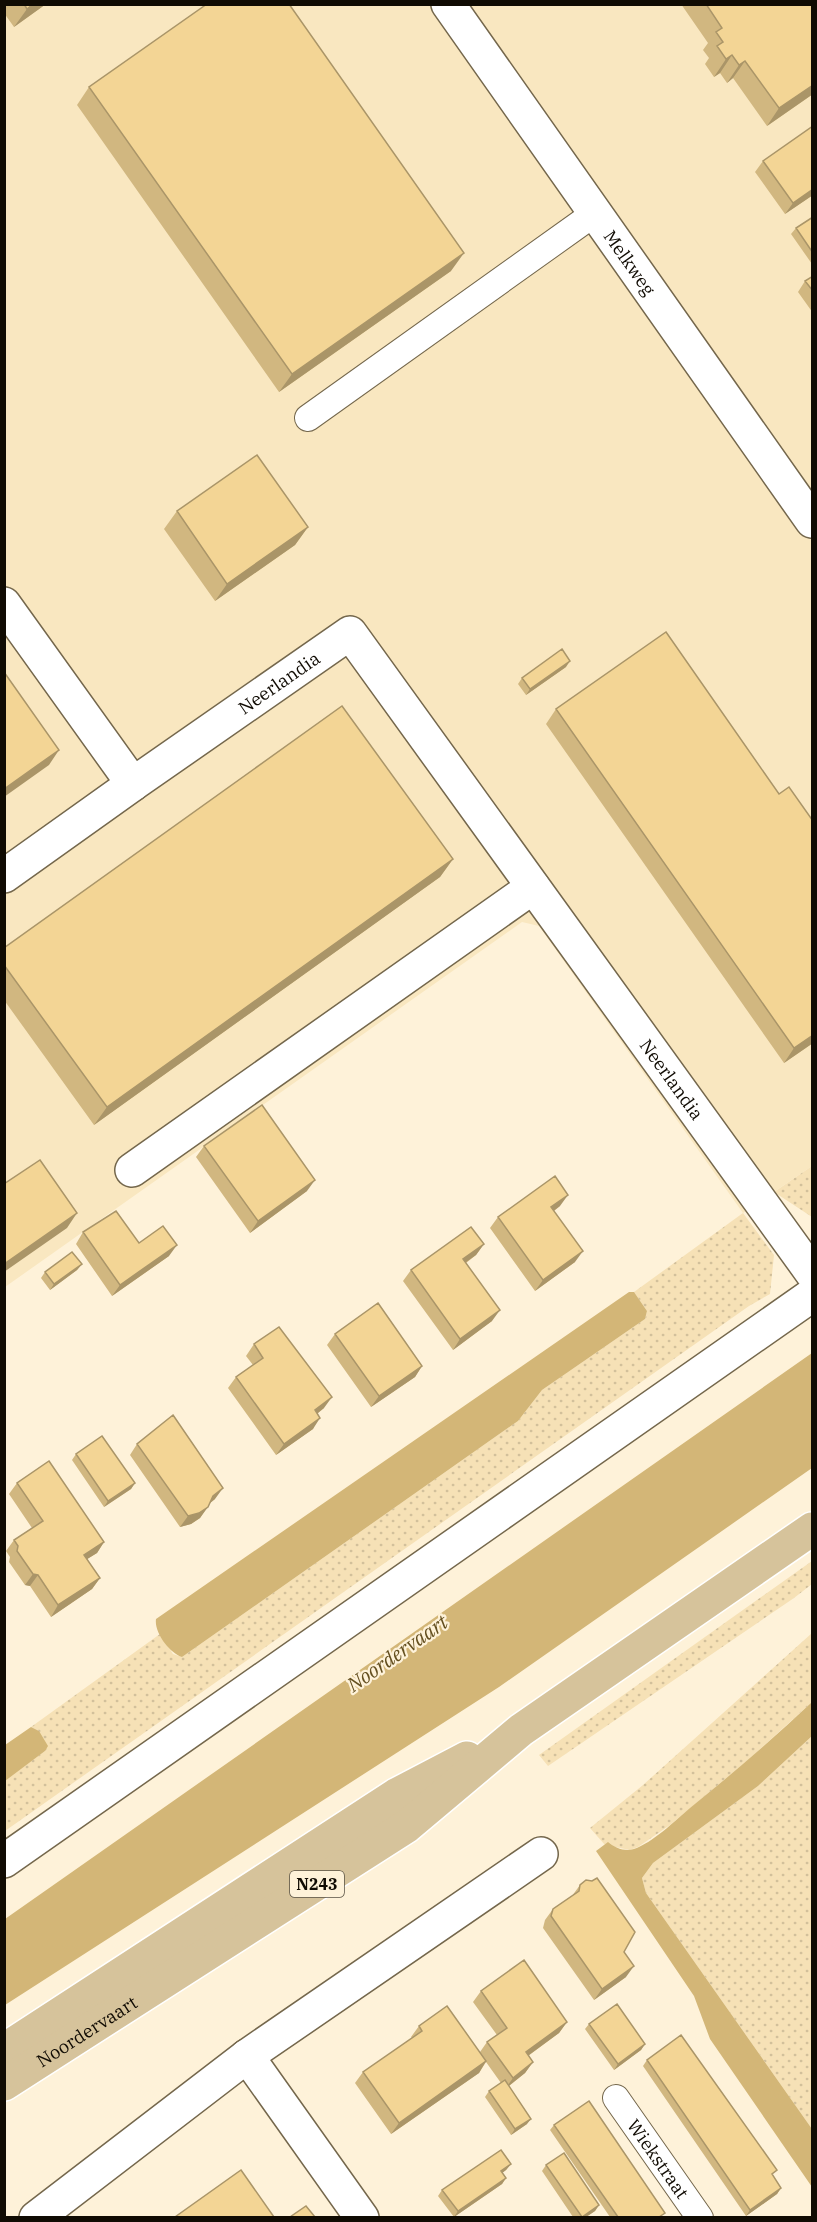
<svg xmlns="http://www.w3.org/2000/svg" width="817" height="2222" viewBox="0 0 817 2222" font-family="'IBM Plex Serif',serif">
  <defs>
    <pattern id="grass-dots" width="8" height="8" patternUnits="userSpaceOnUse" patternTransform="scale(1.5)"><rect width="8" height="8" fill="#f6e1b6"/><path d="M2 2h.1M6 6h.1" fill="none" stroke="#d2c09b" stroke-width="1.8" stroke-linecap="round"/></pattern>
  </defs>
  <rect width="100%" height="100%" fill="#fef2d9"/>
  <!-- built -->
  <path fill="#f9e7c0" d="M5 5H812V1166L743 1213 539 926 522 922 5 1287Z"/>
  <!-- grass -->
  <path fill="url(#grass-dots)" d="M812 1166V1217L774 1192Z
    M743 1213 774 1255 770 1294 749 1306 5 1831 4 1781 45 1751 39 1731 31 1727 160 1634 173 1654 182 1657 518 1421 542 1390 645 1319 647 1311 634 1292Z
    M812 1561V1584L794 1598 548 1766 539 1755Z
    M812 1633V1702L748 1760 670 1825 638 1847 630 1850 605 1845 590 1828 643 1785Z
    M812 1736V2129L646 1893 642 1878 653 1863 758 1786Z"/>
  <!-- water -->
  <path fill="#d3b677" d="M629 1292H634L647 1311 645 1319 542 1390 518 1421 182 1657C170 1653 154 1633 156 1619Z
    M812 1353V1468L499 1687 5 2005V1919Z
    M812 1702V1736L758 1786 653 1863 642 1878 646 1893 812 2129V2187L710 2039 694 1996 596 1851 608 1842C615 1848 625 1852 634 1849 652 1843 675 1821 690 1808 732 1774 773 1739 812 1702Z
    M31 1727 39 1731 48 1746 45 1751 5 1781V1745Z"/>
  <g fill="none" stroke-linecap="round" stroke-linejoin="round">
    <!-- service casing -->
    <g stroke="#74674c" stroke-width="28">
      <g id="service">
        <path d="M308 418 595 213"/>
        <path id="s1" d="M616 2098 700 2218"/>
      </g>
    </g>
    <!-- minor casing -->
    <g stroke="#74674c" stroke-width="36">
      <g id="minor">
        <path id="s2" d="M448 4 812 521"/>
        <path id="s3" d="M4 604 133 784 350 633 812 1273"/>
        <path d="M4 876 133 784"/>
        <path d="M132 1170 533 887"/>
        <path d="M4 1861 812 1295"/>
        <path d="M247 2056 362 2218"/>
        <path d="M36 2218 247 2056 541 1854"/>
      </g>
    </g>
    <!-- primary casing -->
    <g stroke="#fff" stroke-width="36">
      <g id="primary">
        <path d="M4 2050 396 1795 467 1758"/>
        <path id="s4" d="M4 2084 407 1826 521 1730 812 1529"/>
      </g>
    </g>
    <!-- service -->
    <use href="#service" stroke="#fff" stroke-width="26"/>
    <!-- minor -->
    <use href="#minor" stroke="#fff" stroke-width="33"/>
    <!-- primary -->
    <use href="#primary" stroke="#d6c39b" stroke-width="33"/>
  </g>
  <!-- wall -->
  <path fill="#d1b780" d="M4 4H46L14 27 4 13Z
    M681 4H813V94L767 126 733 78 727 83 720 73 714 77 705 64 709 58 703 50 708 43Z
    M89 87 451 271 279 392 77 105Z
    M763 161 813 195 785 214 755 172Z
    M813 217V264H812L791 234 796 228Z
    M813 276V313L798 292 805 281Z
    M177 511 308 527 295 545 215 601 164 529Z
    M566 667 526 695 518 684 522 678Z
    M556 709 779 794 813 1043 784 1063 546 724Z
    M453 859 440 877 94 1125 4 1000V948Z
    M204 1146 307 1191 250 1233 196 1157Z
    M560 1206 554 1211 575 1262 535 1291 490 1228 498 1217Z
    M83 1232 139 1243 169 1256 112 1296 76 1244Z
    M484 1244 476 1255 466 1263 492 1321 453 1350 403 1281 411 1270Z
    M82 1264 77 1270 50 1290 41 1278 45 1272Z
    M335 1334 422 1366 415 1377 371 1407 327 1345Z
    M254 1344 324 1408 318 1413 313 1429 276 1455 228 1388 236 1377 253 1365 246 1356Z
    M137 1444 215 1499 209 1504 200 1518 191 1524 180 1527 130 1455Z
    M76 1454 135 1483 131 1489 104 1507 72 1460Z
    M17 1483 104 1542 97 1553 87 1559 100 1578 92 1589 51 1617 30 1586 25 1585 9 1562 10 1557 6 1551 14 1540 32 1528 9 1494Z
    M580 1885 624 1952 626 1977 594 2000 543 1928 545 1920 553 1909 572 1896Z
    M481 1991 567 2022 559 2033 528 2056 533 2062 525 2073 509 2086 527 2124 511 2135 485 2097 489 2091 501 2083 486 2062 479 2073 391 2134 355 2083 363 2072 412 2038 411 2037 419 2026 480 2052 487 2042 497 2035 473 2002Z
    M589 2024 645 2044 641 2050 614 2070 585 2029Z
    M647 2060 773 2176 781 2188 777 2194 746 2216 643 2066Z
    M554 2125 662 2217H610L550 2130Z
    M511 2164 506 2170 502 2173 506 2178 502 2184 454 2217 438 2196 442 2190Z
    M546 2165 599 2205 595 2211 586 2217H573L542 2171Z"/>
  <!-- shaded-wall -->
  <path fill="#aa9568" d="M33 4H46L14 27 27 9Z
    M732 55 720 73 714 77 726 59Z
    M745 61 733 78 727 83 739 65Z
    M813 85V94L767 126 779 108Z
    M813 189V195L785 214 793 203Z
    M464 253 451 271 279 392 292 374Z
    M308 527 295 545 215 601 227 584Z
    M570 661 566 667 526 695 530 689Z
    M59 750 49 765 4 797V789Z
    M453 859 440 877 94 1125 107 1107Z
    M813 1035V1043L784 1063 794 1048Z
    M315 1180 307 1191 250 1233 258 1221Z
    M568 1195 560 1206 544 1218 551 1207Z
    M77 1213 67 1228 4 1272V1264Z
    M484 1244 476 1255 455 1270 463 1259Z
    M177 1245 169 1256 112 1296 120 1285Z
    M583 1251 575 1262 535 1291 543 1280Z
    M82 1264 77 1270 50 1290 54 1284Z
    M500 1310 492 1321 453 1350 460 1339Z
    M422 1366 415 1377 371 1407 379 1396Z
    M332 1397 324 1408 308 1421 315 1410Z
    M320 1418 313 1429 276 1455 284 1444Z
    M135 1483 131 1489 104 1507 108 1501Z
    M223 1488 215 1499 205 1507 213 1496Z
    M208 1507 200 1518 191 1524 180 1527 188 1516Z
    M104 1542 97 1553 76 1566 84 1555Z
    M33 1574 38 1575 30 1586 25 1585Z
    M100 1578 92 1589 51 1617 58 1605Z
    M634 1966 626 1977 594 2000 602 1989Z
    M567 2022 559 2033 518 2063 526 2052Z
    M645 2044 641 2050 614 2070 618 2064Z
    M486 2061 479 2073 391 2134 399 2123Z
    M533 2062 525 2073 505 2089 513 2078Z
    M531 2119 527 2124 511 2135 515 2129Z
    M511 2164 506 2170 497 2177 501 2171Z
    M506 2178 502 2184 454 2217 458 2211Z
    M781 2188 777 2194 746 2216 750 2210Z
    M599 2205 595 2211 586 2217H582Z"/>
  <!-- building -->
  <path fill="#f3d595" stroke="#aa9568" stroke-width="1.5" d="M24 4H33L27 9Z
    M207 4H289L464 253 292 374 89 87Z
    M706 4H813V85L779 108 745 61 739 65 732 55 726 59 717 46 723 42 716 32 722 28Z
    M813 126V189L793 203 763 161Z
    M813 217V253L796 228Z
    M813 276V291L805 281Z
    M257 455 308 527 227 584 177 511Z
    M666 632 779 794 789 787 813 821V1035L794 1048 556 709Z
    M562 649 570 661 530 689 522 678Z
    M4 672 59 750 4 789Z
    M342 706 453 859 107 1107 4 965V948Z
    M262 1105 315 1180 258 1221 204 1146Z
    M40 1160 77 1213 4 1264V1184Z
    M555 1176 568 1195 551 1207 583 1251 543 1280 498 1217Z
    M116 1211 139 1243 163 1226 177 1245 120 1285 83 1232Z
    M471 1227 484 1244 463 1259 500 1310 460 1339 411 1270Z
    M72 1252 82 1264 54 1284 45 1272Z
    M378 1303 422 1366 379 1396 335 1334Z
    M279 1327 332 1397 315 1410 320 1418 284 1444 236 1377 263 1358 254 1344Z
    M173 1415 223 1488 213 1496 208 1507 199 1513 188 1516 137 1444Z
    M102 1436 135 1483 108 1501 76 1454Z
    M49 1461 104 1542 84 1555 100 1578 58 1605 38 1575 33 1574 17 1551 18 1546 14 1540 43 1521 17 1483Z
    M597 1878 635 1932 624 1952 634 1966 602 1989 551 1916 553 1909 579 1891 580 1885 586 1880 592 1881Z
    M524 1960 567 2022 526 2052 533 2062 513 2078 487 2042 507 2028 481 1991Z
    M617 2004 645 2044 618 2064 589 2024Z
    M447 2006 486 2061 399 2123 363 2072 422 2031 419 2026Z
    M681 2035 777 2170 772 2174 781 2188 750 2210 647 2060Z
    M505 2080 531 2119 515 2129 489 2091Z
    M589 2101 665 2213 659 2217H618L554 2125Z
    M501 2150 511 2164 501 2171 506 2178 458 2211 442 2190Z
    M564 2153 599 2205 582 2217 546 2165Z
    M241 2170 274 2217H175Z
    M306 2206 315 2217H290Z"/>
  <g text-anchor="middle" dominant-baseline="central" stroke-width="4.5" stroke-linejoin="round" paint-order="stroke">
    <!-- shield labels -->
    <rect fill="#fef2d9" stroke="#575043" stroke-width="1.5" x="290" y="1871" width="54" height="26" rx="4.5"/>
    <g font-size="16" font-weight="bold" fill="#100b03">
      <text x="317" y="1884">N243</text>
    </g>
    <!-- street labels -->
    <g font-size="18" fill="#100b03" stroke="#fef2d9">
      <text stroke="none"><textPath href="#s2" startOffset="316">Melkweg</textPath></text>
      <text stroke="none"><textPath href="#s3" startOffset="399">Neerlandia</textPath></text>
      <text stroke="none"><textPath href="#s3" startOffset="1036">Neerlandia</textPath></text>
      <text stroke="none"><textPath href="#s4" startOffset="98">Noordervaart</textPath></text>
      <text stroke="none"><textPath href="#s1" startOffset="74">Wiekstraat</textPath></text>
    </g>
    <!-- water labels -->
    <g font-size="20" font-style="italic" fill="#644f1f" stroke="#fef2d9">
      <text transform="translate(397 1653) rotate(-35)">Noordervaart</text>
    </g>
  </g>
  <!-- border -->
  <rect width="817" height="2222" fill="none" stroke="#100b03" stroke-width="12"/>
</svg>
